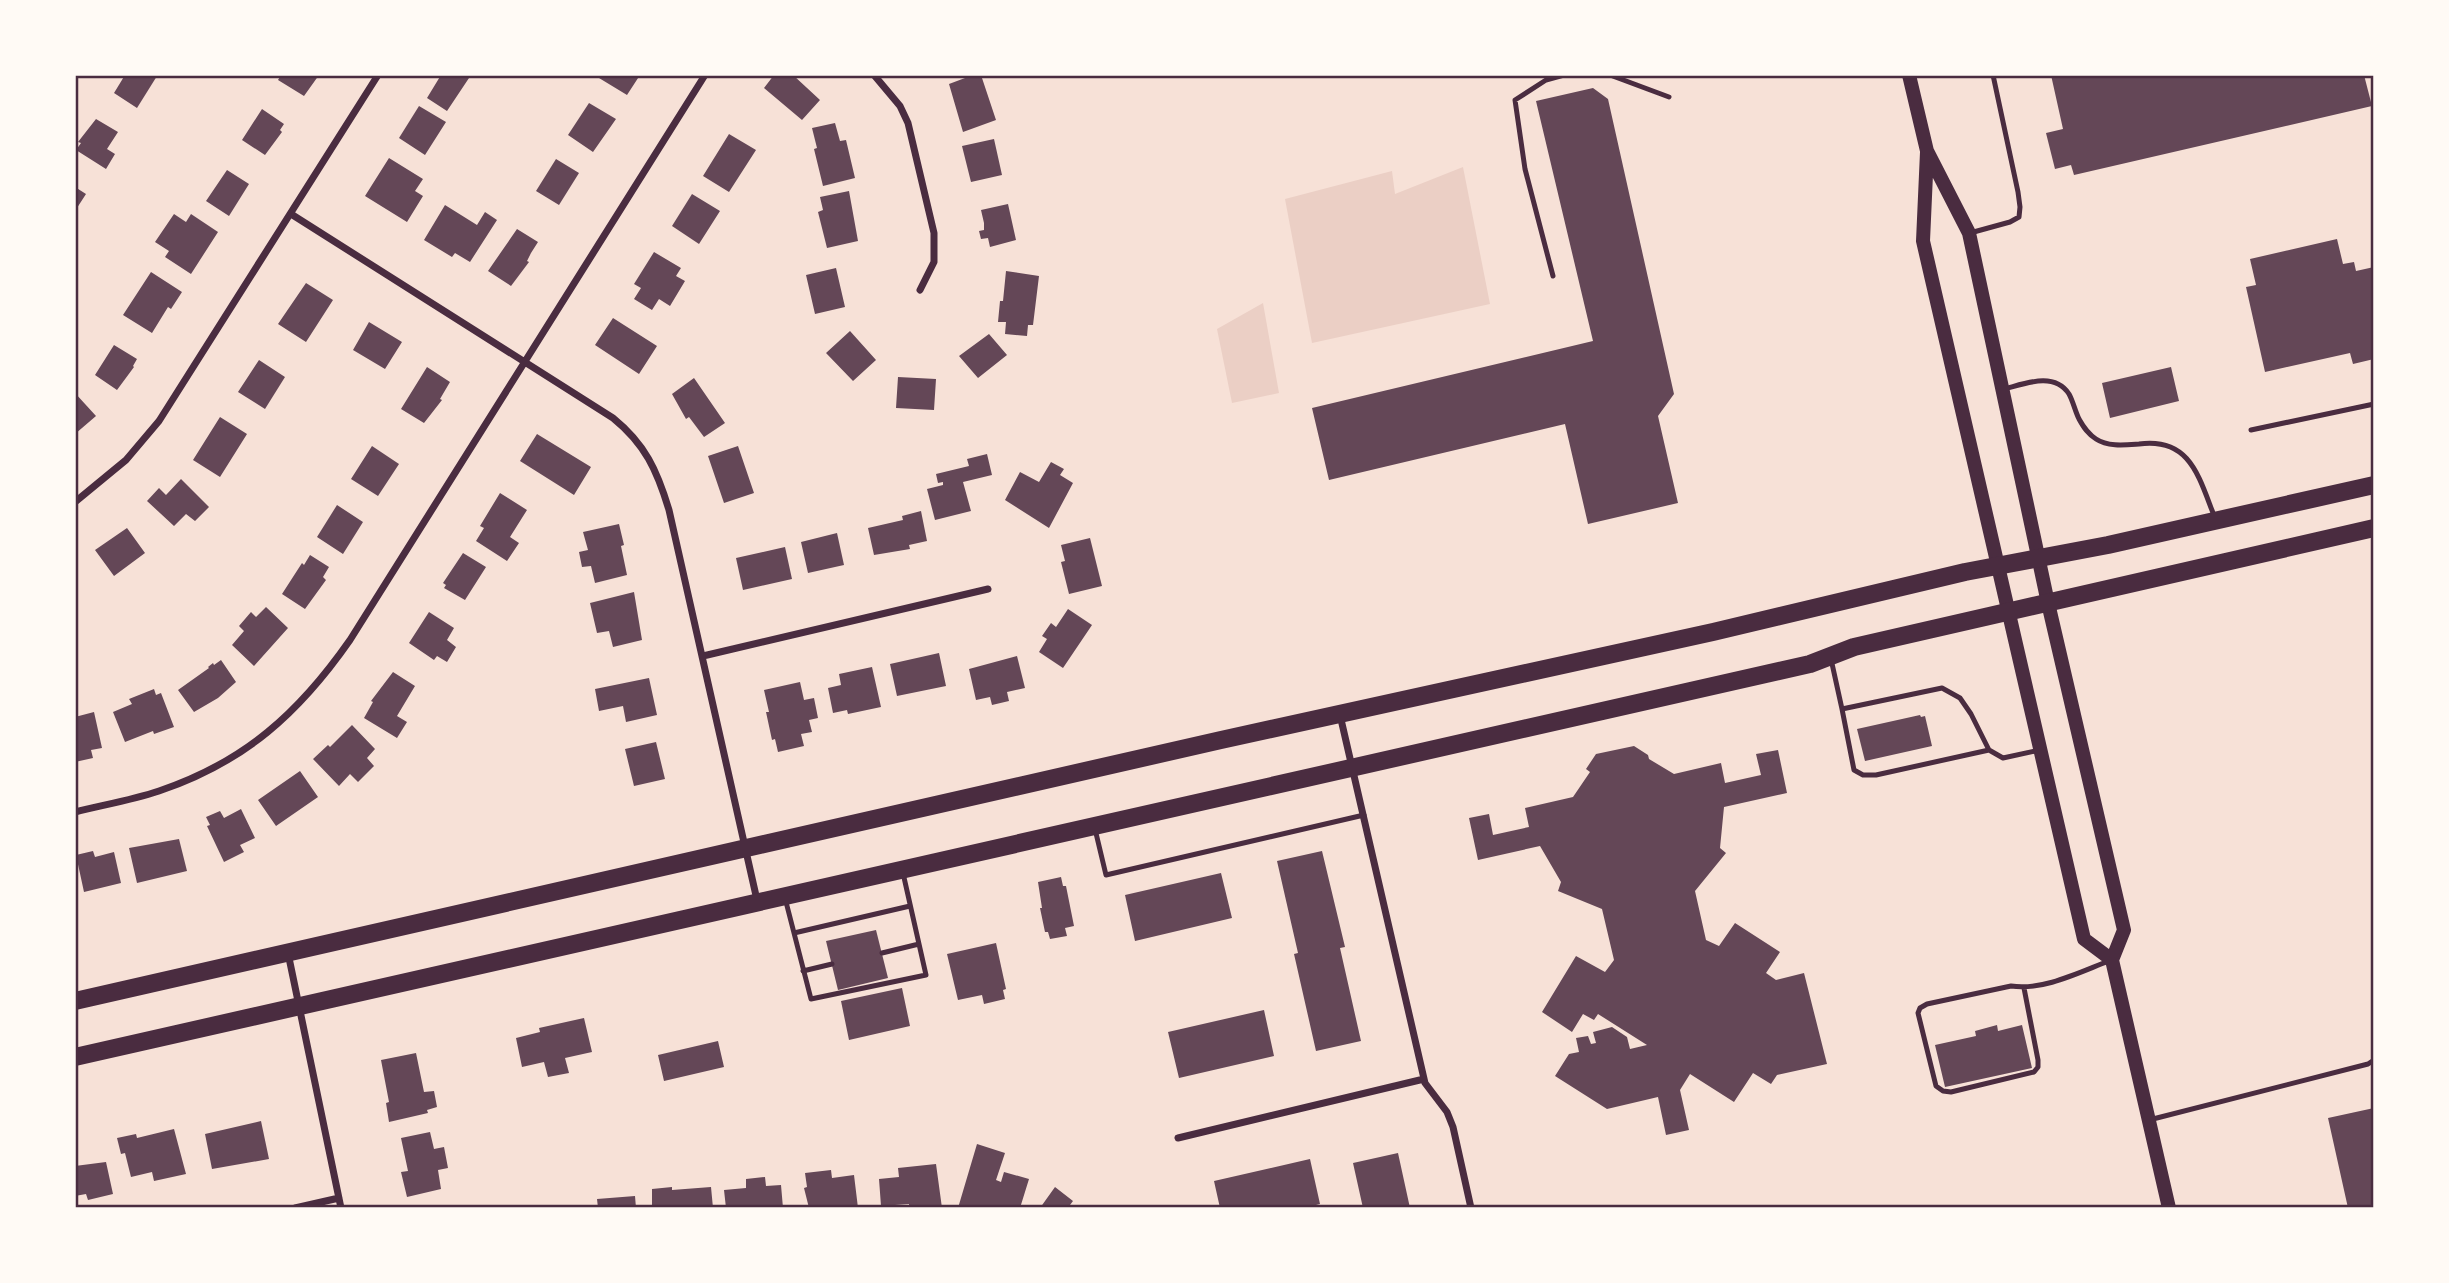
<svg xmlns="http://www.w3.org/2000/svg" width="2449" height="1283" viewBox="0 0 2449 1283" font-family="'Space Grotesk',sans-serif">
  <rect width="100%" height="100%" fill="#f7e1d7"/>
  <!-- green -->
  <path fill="#ebcfc5" d="M1463 167 1490 304 1312 343 1285 199 1392 171 1395 194Z
    M1263 303 1279 393 1232 403 1217 329Z"/>
  <!-- building -->
  <path fill="#644757" d="M125 75 157 76 137 108 114 93Z
    M281 75H319L304 96 278 80Z
    M441 75H471L447 111 427 98Z
    M601 75H640L627 95 599 78Z
    M774 75H793L820 100 802 120 764 88Z
    M973 75H981L996 120 963 132 949 84Z
    M2051 75H2364L2372 106 2074 175 2071 165 2055 169 2046 133 2063 129Z
    M1593 88 1608 99 1674 394 1658 416 1678 503 1588 524 1565 424 1329 480 1312 408 1593 341 1536 101Z
    M589 103 616 119 593 152 568 135Z
    M419 106 446 122 425 155 399 138Z
    M262 109 284 124 280 130 282 132 265 155 242 140Z
    M96 119 118 132 107 149 115 154 106 169 76 150 81 143 78 142Z
    M835 123 840 141 846 140 855 178 823 186 814 149 817 148 812 128Z
    M729 134 756 150 729 192 703 176Z
    M994 139 1002 175 971 182 962 146Z
    M389 158 423 179 415 191 423 196 407 222 365 196Z
    M556 159 579 173 559 205 536 191Z
    M227 170 249 184 229 216 206 201Z
    M75 187 86 194 75 211Z
    M849 191 858 241 827 248 818 212 823 210 820 197Z
    M692 194 720 211 699 244 672 226Z
    M1008 204 1016 240 990 247 988 238 981 239 979 231 984 230V223L981 210Z
    M445 205 477 225 485 212 497 220 470 262 455 253 452 257 424 240Z
    M174 214 186 222 191 214 218 232 191 274 165 257 169 251 155 242Z
    M517 229 538 242 531 253 527 261 529 262 511 286 488 271Z
    M2337 239 2343 264 2354 262 2356 271 2374 267V359L2353 364 2350 353 2265 372 2246 287 2256 285 2250 259Z
    M654 252 681 268 676 276 685 281 670 306 659 299 652 310 634 299 641 288 634 284Z
    M836 268 845 307 815 314 806 275Z
    M1006 271 1039 276 1033 325H1028L1027 336 1005 334 1006 322H998L1000 301H1003Z
    M151 272 182 292 171 309 168 307 152 333 123 315Z
    M306 283 333 300 306 342 278 324Z
    M613 318 657 346 639 374 595 345Z
    M369 322 402 342 385 369 353 350Z
    M850 331 876 360 853 381 826 353Z
    M989 334 1007 355 978 378 959 356Z
    M114 345 137 359 133 366 134 367 117 390 95 375Z
    M259 360 285 377 265 409 238 392Z
    M427 367 450 382 440 399 442 400 424 423 401 409Z
    M2171 367 2179 401 2110 418 2102 383Z
    M898 377 936 379 934 410 896 408Z
    M694 378 725 423 704 437 689 417 686 419 672 394Z
    M75 393 96 416 75 434Z
    M220 417 247 434 220 477 193 460Z
    M537 434 591 467 574 495 520 461Z
    M372 446 399 464 378 496 351 479Z
    M738 446 754 493 724 503 708 456Z
    M987 454 992 475 963 482 971 511 935 520 927 489 943 485V482L938 483 936 474 969 466 967 459Z
    M1051 462 1064 469 1060 475 1073 483 1049 528 1005 500 1020 472 1039 482Z
    M181 479 209 507 195 521 186 514 174 526 147 501 159 488 166 495Z
    M500 493 527 510 510 537 519 543 507 561 476 541 484 528 480 526Z
    M337 505 363 522 343 554 317 537Z
    M921 511 927 541 909 545 910 549 874 555 868 528 903 520 902 516Z
    M619 524 624 545 621 546 627 575 595 583 591 566 582 567 579 552 588 550 583 532Z
    M127 528 145 553 114 576 95 550Z
    M837 533 844 565 808 573 801 542Z
    M1090 538 1102 586 1069 594 1061 562 1065 561 1061 545Z
    M785 547 792 579 743 590 736 558Z
    M463 553 486 567 465 600 444 588 446 585 443 583Z
    M310 555 329 567 323 577 326 580 305 609 282 594 302 563 304 565Z
    M634 592 642 640 613 647 609 631 597 633 590 603Z
    M266 607 288 628 254 666 232 645 244 631 239 626 251 612 256 617Z
    M1068 609 1092 625 1063 668 1039 652 1047 639 1042 636 1051 623 1056 627Z
    M429 612 454 628 447 640 456 647 447 662 437 656 434 660 409 643Z
    M939 653 946 686 897 696 890 664Z
    M1017 656 1025 688 1007 692 1009 701 992 705 990 697 976 700 969 669Z
    M221 660 236 682 218 698 194 712 178 690 209 668 208 667 213 663 214 665Z
    M872 667 881 707 848 714 847 710 833 713 828 688 841 685 839 674Z
    M393 672 415 686 397 716 407 722 397 738 364 718 373 702 371 701Z
    M649 678 657 715 626 722 623 706 599 711 595 689Z
    M800 682 804 700 814 698 818 718 809 720 812 732 801 734 804 746 778 752 775 739 772 740 766 712H769L764 690Z
    M154 689 156 695 161 693 174 727 154 734 153 731 125 742 113 712 132 704 129 699Z
    M94 712 102 748 91 750 93 758 75 762V717Z
    M1920 715 1921 717 1925 716 1932 746 1865 761 1857 729Z
    M352 725 375 749 367 758 374 766 358 782 350 774 339 786 313 759 328 745 330 747Z
    M656 742 665 779 634 786 625 749Z
    M1634 746 1648 755 1649 759 1674 774 1721 763 1725 783 1761 775 1756 754 1778 750 1787 793 1724 807 1720 848 1726 853 1695 891 1706 940 1719 946 1735 923 1780 952 1766 973 1776 980 1804 973 1827 1064 1777 1075 1771 1084 1753 1073 1734 1102 1690 1074 1680 1090 1689 1130 1666 1135 1658 1097 1607 1109 1555 1076 1569 1054 1579 1052 1576 1038 1588 1036 1591 1044 1596 1043 1593 1032 1612 1027 1627 1037 1630 1049 1647 1045 1598 1014 1594 1020 1583 1014 1572 1032 1542 1012 1576 956 1605 972 1614 960 1602 909 1558 891 1561 882 1540 846 1478 860 1469 818 1489 814 1493 835 1529 827 1525 808 1573 797 1590 772 1586 769 1596 754Z
    M300 771 318 797 276 826 258 800Z
    M241 809 255 838 240 845 244 852 224 862 207 826 210 825 206 817 220 811 224 818Z
    M179 839 187 871 137 883 129 848Z
    M93 851 95 857 114 852 121 883 84 892 76 855Z
    M1322 851 1345 947 1340 948 1361 1041 1316 1051 1294 954 1298 953 1277 861Z
    M1221 873 1232 918 1135 941 1125 895Z
    M1061 877 1063 886H1066L1074 926 1065 928 1067 936 1050 939 1048 932H1045L1040 908H1042L1038 882Z
    M876 930 888 978 838 990 826 941Z
    M996 943 1006 989 1003 990 1005 999 984 1004 982 995 958 1000 947 954Z
    M902 988 910 1026 849 1040 841 1001Z
    M1264 1010 1274 1056 1179 1078 1168 1032Z
    M584 1018 592 1052 565 1058 569 1073 548 1077 544 1062 522 1067 516 1038 540 1032 539 1028Z
    M1997 1025 1998 1031 2022 1025 2032 1068 1945 1087 1935 1045 1976 1036 1975 1031Z
    M718 1041 724 1067 664 1081 658 1055Z
    M416 1053 424 1092 434 1091 437 1107 427 1110 428 1113 389 1122 386 1103 389 1102 381 1060Z
    M2374 1108V1208H2348L2328 1118Z
    M261 1121 269 1159 212 1169 205 1134Z
    M174 1129 186 1174 154 1181 152 1172 131 1177 125 1153 121 1154 117 1138 136 1134 137 1138Z
    M430 1132 434 1149 444 1147 448 1168 438 1170 441 1189 407 1197 401 1172 408 1171 401 1138Z
    M977 1144 1005 1153 996 1180 1001 1182 1004 1172 1029 1179 1020 1208H958Z
    M1398 1153 1410 1208H1363L1353 1163Z
    M1310 1159 1320 1204 1304 1208H1220L1214 1181Z
    M106 1162 113 1194 88 1200 86 1194 75 1196V1166Z
    M936 1164 942 1208H909V1204L881 1206 879 1179 899 1177 898 1168Z
    M831 1170 832 1178 854 1175 858 1208H809L804 1188 807 1187 805 1173Z
    M765 1177 766 1186 781 1185 783 1208H726L724 1190 746 1188V1179Z
    M672 1187V1190L711 1187 713 1208H652V1189Z
    M1055 1187 1073 1201 1070 1205 1074 1208H1040Z
    M635 1196 636 1208H598L597 1199Z"/>
  <g fill="none" stroke-linecap="round" stroke-linejoin="round">
    <!-- service -->
    <path stroke="#4a2c40" stroke-width="5" d="M1610 75 1669 97
      M1970 233 2010 222 2019 217 2020 207 2018 192 1993 75
      M1553 276 1525 169 1515 100 1546 80 1564 75
      M2004 389C2024 384 2054 371 2069 394 2073 401 2075 411 2079 419 2084 428 2088 434 2096 439 2108 447 2125 445 2139 444 2191 437 2199 478 2215 518
      M2251 430 2374 404
      M1831 659 1842 709 1942 688 1960 698 1971 714 1989 750 2003 758 2040 750
      M1842 709 1854 770 1863 775H1876L1989 750
      M1095 829 1106 875 1364 815
      M785 898 811 999 926 975 903 873
      M794 933 910 906
      M882 953 919 944
      M803 971 832 964
      M2024 988 2038 1060V1067L2034 1072 1951 1092 1943 1091 1936 1086 1918 1013 1920 1008 1927 1004 2011 986C2043 991 2080 972 2109 961
      M2149 1120 2368 1064 2374 1060"/>
    <!-- minor -->
    <path stroke="#4a2c40" stroke-width="7" d="M874 75 900 106 908 123 934 233V262L920 290
      M291 214 613 418C645 444 657 470 669 510L757 900
      M75 502 126 460 159 421 378 75
      M703 656 988 589
      M1340 715 1425 1083 1447 1112 1453 1127 1471 1208
      M75 812C103 805 132 800 159 791 245 762 299 713 350 640L705 75
      M288 953 341 1208
      M1178 1138 1424 1079
      M295 1208 339 1198"/>
    <!-- secondary -->
    <path stroke="#4a2c40" stroke-width="14" d="M1909 75 1927 151 1969 233 2048 603 2124 930 2112 960 2169 1208
      M1927 152 1923 241 2084 939 2112 960"/>
    <!-- primary -->
    <path stroke="#4a2c40" stroke-width="18" d="M75 1001 1221 740 1713 632 1965 572 2108 545 2374 485
      M75 1057 1810 664 1854 647 2374 528"/>
  </g>
  <!-- border -->
  <rect width="2449" height="1283" fill="none" stroke="#fffaf5" stroke-width="154"/>
  <rect x="77" y="77" width="2295" height="1129" fill="none" stroke="#4a2c40" stroke-width="2.5"/>
</svg>
